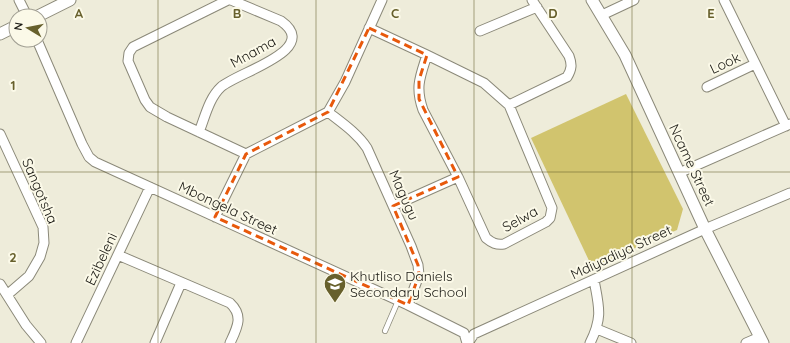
<svg xmlns="http://www.w3.org/2000/svg" width="790" height="343" viewBox="0 0 790 343" font-family="Quicksand,sans-serif">
  <rect width="100%" height="100%" fill="#eeecda"/>
  <!-- green -->
  <path fill="#d1c46e" d="M626 94 683 209 677 230 592 267 531 138Z"/>
  <g fill="none" stroke-linecap="round" stroke-linejoin="round">
    <!-- service casing -->
    <g stroke="#8b8979" stroke-width="6">
      <path id="service" d="M385 331 398 301"/>
    </g>
    <!-- minor casing -->
    <g stroke="#8b8979" stroke-width="11">
      <path id="minor" d="M19 0 27 16
        M228 0 133 47 129 53 128 61 145 100 150 107 167 117 246 154
        M724 0 786 126
        M602 15 634 0
        M369 28 427 55 484 83 509 105 552 208 550 218 546 222 504 244C496 245 492 243 486 238L458 177 423 110C415 87 420 77 427 55
        M480 31 537 7
        M37 40 82 144 89 157 95 162 408 305 464 333 467 343
        M707 87 755 64
        M509 105 567 77C572 69 572 64 569 56L532 0
        M328 112C342 123 357 133 367 148L411 246 418 265 419 275 408 305
        M199 132C205 117 209 98 221 87 238 72 322 50 281 21L231 0
        M0 134 43 227 44 243 40 257 29 276 7 295
        M679 173 790 124
        M393 206 458 177
        M215 217 246 154 328 112 345 82 382 0
        M118 255 230 303C244 316 237 328 230 343
        M0 284 26 325 41 343
        M597 329 631 343
        M76 343 150 187
        M155 343 181 283
        M468 343 474 334 705 229 790 193
        M590 343C603 317 599 307 594 280
        M746 343 760 337"/>
    </g>
    <!-- tertiary casing -->
    <g stroke="#8b8979" stroke-width="13">
      <path id="tertiary" d="M592 0 625 55 705 229 763 343
        M38 16 70 0
        M0 34 16 26"/>
    </g>
    <!-- service -->
    <use href="#service" stroke="#fff" stroke-width="4.5"/>
    <!-- minor -->
    <use href="#minor" stroke="#fff" stroke-width="9"/>
    <!-- tertiary -->
    <use href="#tertiary" stroke="#fff" stroke-width="11"/>
  </g>
  <!-- marked area -->
  <path fill="none" stroke="#e8590c" stroke-width="3" stroke-dasharray="8 5" stroke-linejoin="round" d="M369 28 427 55 419 80V99L458 177 393 206 418 265 419 275 408 305 215 217 246 154 328 112Z"/>
  <!-- grid -->
  <path fill="none" stroke="#67602c" stroke-width="1" stroke-opacity="0.55" d="M158 0V343M316 0V343M474 0V343M632 0V343M0 172H790"/>
  <!-- icons -->
  <defs>
    <g id="school-pin" transform="scale(1.15)"><path d="M0 17L-7.5 6A9.5 9.5 0 1 1 7.5 6Z" fill="#67602c" stroke="#fbf9e8"/><path d="M0-5L7-2L0 1L-7-2ZM-4 1L0 2.5L4 1V4Q0 6-4 4Z" fill="#fff"/></g>
  </defs>
  <g fill-rule="evenodd">
    <use href="#school-pin" x="335" y="284"/>
  </g>
  <g text-anchor="middle" dominant-baseline="central" stroke-width="4" stroke-linejoin="round" paint-order="stroke">
    <!-- street labels -->
    <g font-size="14" fill="#1a1913" stroke="#fbf9e8">
      <text transform="translate(253 52) rotate(-29)">Mnama</text>
      <text transform="translate(725 63) rotate(-25)">Look</text>
      <text transform="translate(692 165) rotate(65)">Ncame Street</text>
      <text transform="translate(40 191) rotate(67)">Sangotsha</text>
      <text transform="translate(404 195) rotate(66)">Magugu</text>
      <text transform="translate(228 208) rotate(25)">Mbongela Street</text>
      <text transform="translate(520 219) rotate(-29)">Selwa</text>
      <text transform="translate(621 252) rotate(-25)">Mdiyadiya Street</text>
      <text transform="translate(101 259) rotate(-65)">Ezibeleni</text>
    </g>
    <!-- poi labels -->
    <g font-size="14" fill="#1a1913" stroke="#fbf9e8" text-anchor="start">
      <text x="350" y="276">Khutliso Daniels<tspan x="350" dy="16">Secondary School</tspan></text>
    </g>
  </g>
  <g font-size="13" text-anchor="middle" font-weight="bold" fill="#67602c" stroke="#fbf9e8" stroke-width="4" stroke-linejoin="round" paint-order="stroke">
    <text x="79" y="18">A</text>
    <text x="237" y="18">B</text>
    <text x="395" y="18">C</text>
    <text x="553" y="18">D</text>
    <text x="711" y="18">E</text>
    <text x="13" y="90">1</text>
    <text x="13" y="262">2</text>
  </g>
  <!-- north arrow -->
  <g transform="translate(28 28) rotate(280)"><circle r="19" fill="#fbf9e8" stroke="#a19f93"/>
  <path d="M0-3L7 15L0 10L-7 15Z" fill="#67602c"/>
  <text y="-6" font-size="11" font-weight="bold" text-anchor="middle" fill="#1a1913">N</text>
  </g>
</svg>
